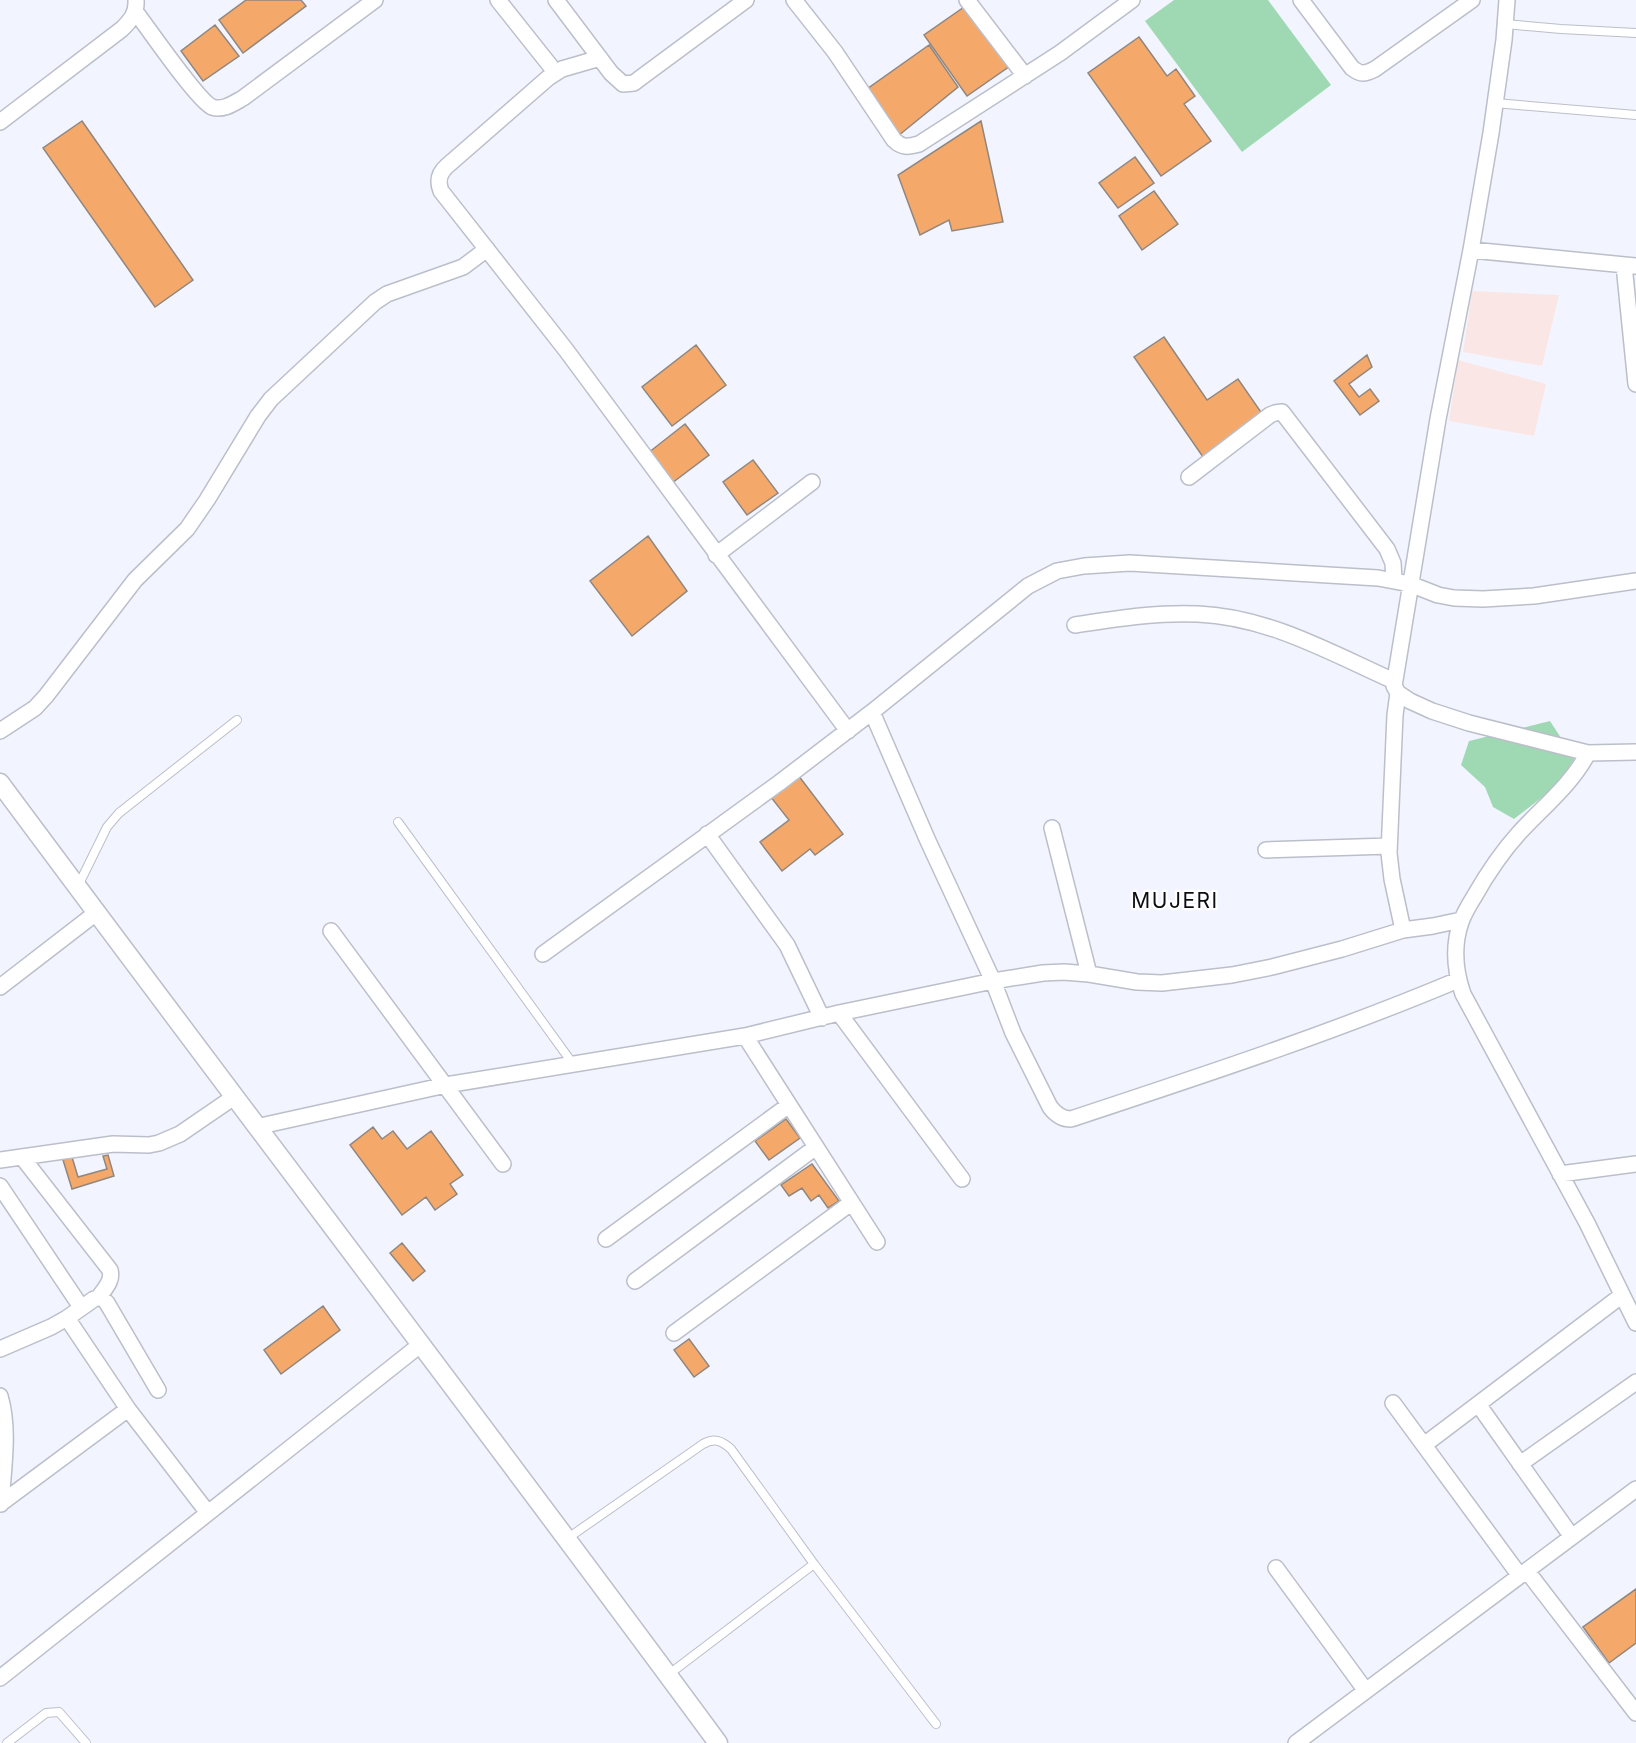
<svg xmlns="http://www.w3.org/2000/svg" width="1636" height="1743" viewBox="0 0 1636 1743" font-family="Inter,sans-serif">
  <rect width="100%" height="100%" fill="#f2f5ff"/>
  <!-- commercial -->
  <path fill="#fbe6e6" d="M1472 291 1559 295 1542 366 1463 352Z
    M1458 360 1546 384 1534 436 1449 421Z"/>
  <!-- green -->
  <path fill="#9fd9b3" d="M1174 0H1268L1331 85 1242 152 1145 21Z
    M1550 721 1563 741 1579 751 1558 785 1514 819 1493 807 1485 787 1461 765 1469 741Z"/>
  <!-- building -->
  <path fill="#f4a96b" stroke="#90867f" stroke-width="1.5" d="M246 0H301L306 6 243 53 219 20Z
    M967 5 1010 66 967 96 924 35Z
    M215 25 239 56 203 81 181 51Z
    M1139 37 1167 76 1176 69 1195 96 1184 104 1211 141 1161 176 1088 73Z
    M929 45 958 87 898 136 867 89Z
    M82 121 193 280 155 307 43 148Z
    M981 121 1003 222 952 231 949 220 920 235 898 175Z
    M1135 157 1154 183 1118 208 1099 183Z
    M1154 191 1178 224 1142 250 1119 216Z
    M1164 337 1207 400 1238 379 1263 415 1203 457 1134 357Z
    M696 345 726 385 672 426 642 387Z
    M1367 355 1372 367 1349 384 1359 397 1370 389 1379 401 1360 415 1334 381Z
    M685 424 709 455 672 483 648 453Z
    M753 460 778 493 747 515 723 482Z
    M648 536 687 591 632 636 590 581Z
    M798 775 843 834 815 855 810 849 782 871 760 842 789 820 770 796Z
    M786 1119 800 1138 769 1160 755 1141Z
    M373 1127 382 1139 393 1131 407 1149 431 1131 463 1175 450 1184 457 1194 435 1210 426 1197 402 1215 350 1145Z
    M108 1155 114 1176 72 1189 63 1160 72 1157 78 1177 107 1169 103 1156Z
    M812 1164 839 1201 828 1208 819 1195 811 1201 802 1188 789 1196 781 1185Z
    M402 1243 425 1271 413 1281 390 1253Z
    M323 1306 340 1330 281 1374 264 1350Z
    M689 1339 709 1366 694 1377 674 1350Z
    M1636 1589V1643L1609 1663 1583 1627Z"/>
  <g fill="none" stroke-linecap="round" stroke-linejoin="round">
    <!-- service casing -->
    <g stroke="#bbbfc9" stroke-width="10">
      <path id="service" d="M1505 24 1561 29 1636 33
        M1495 103 1636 115
        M398 822 573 1064
        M78 886 107 827 119 813 237 720
        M568 1538 703 1444C714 1438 721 1440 731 1449L814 1564 936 1724
        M668 1675 814 1564
        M7 1743 46 1713 59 1712 86 1743"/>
    </g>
    <!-- minor casing -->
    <g stroke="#bbbfc9" stroke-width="18">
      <path id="minor" d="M498 0 556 73
        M556 0 611 73 623 84 634 83 639 79 746 0
        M794 0 835 52 894 140C902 148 908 147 919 144L1060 53 1132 0
        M967 0 1025 76
        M1301 0 1352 68C1361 75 1365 74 1375 69L1472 0
        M1507 0 1504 40 1491 133 1471 250 1438 419 1394 686 1398 693 1410 701 1432 711 1469 723 1588 753 1636 752
        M135 11C148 28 198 101 212 107 223 111 234 103 243 98L375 0
        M600 58 562 69 548 78 447 166C439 173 437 181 441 191L566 350 848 731
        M0 122 122 29C131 20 137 13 136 0
        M1471 250 1636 266
        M1624 265 1636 384
        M1189 477 1270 415 1275 413 1282 412 1387 549 1393 563 1394 580
        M716 555 812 482
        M1075 625C1115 619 1157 612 1198 614 1269 617 1331 653 1394 681
        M1398 693 1395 715 1389 853 1392 879 1403 930
        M872 712 928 841 993 981 1013 1033 1050 1107C1056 1115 1062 1119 1071 1119 1201 1076 1332 1033 1458 980
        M0 731 35 708 46 696 135 580 187 529 207 500 258 416 271 399 375 302 387 294 463 267 487 249
        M1588 753C1572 784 1543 807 1519 833 1501 853 1487 874 1474 897 1469 905 1464 913 1461 922 1453 945 1455 971 1463 994L1587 1223 1636 1323
        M1052 828 1089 974
        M707 834 787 945 822 1018
        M1266 850 1389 846
        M331 931 503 1164
        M543 954 779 783 872 712 1028 586 1057 571 1084 566 1130 563 1378 578 1410 584 1438 595 1454 598 1483 599 1534 596 1636 581
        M0 987 96 913
        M839 1013 962 1179
        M745 1036 877 1242
        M256 1127 446 1085 745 1036 839 1013 993 981 1043 973 1064 972 1089 974 1137 982 1162 983 1232 975 1272 967 1342 949 1403 930 1433 926 1461 920
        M22 1157 110 1270C113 1281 105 1288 99 1297
        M0 1160 113 1144 149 1145 159 1143 180 1134 234 1097
        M1560 1174 1636 1164
        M0 1186 81 1307
        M606 1239 789 1105
        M635 1281 816 1147
        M67 1318 128 1409 208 1513
        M674 1333 851 1203
        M0 1349 51 1327 67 1318 94 1299C100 1297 103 1298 107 1303L158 1390
        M0 1396C10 1430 3 1469 1 1504
        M1393 1403 1520 1576
        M1478 1404 1572 1537
        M1424 1445 1621 1296
        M1520 1464 1636 1382
        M0 1504 128 1409
        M1276 1568 1366 1691
        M1527 1571 1636 1713
        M0 1678 420 1345
        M1296 1743 1636 1489"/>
    </g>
    <!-- tertiary casing -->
    <g stroke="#bbbfc9" stroke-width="21">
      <path id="tertiary" d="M0 783C238 1104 481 1421 718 1743"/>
    </g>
    <!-- service -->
    <use href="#service" stroke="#fff" stroke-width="8"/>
    <!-- minor -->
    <use href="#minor" stroke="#fff" stroke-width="15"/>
    <!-- tertiary -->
    <use href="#tertiary" stroke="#fff" stroke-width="18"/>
  </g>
  <g text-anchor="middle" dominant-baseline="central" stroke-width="4.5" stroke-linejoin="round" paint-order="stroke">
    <!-- neighbourhood labels -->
    <g font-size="21" letter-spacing="1.5" fill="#0c0e11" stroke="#fff">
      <text x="1175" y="900">MUJERI</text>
    </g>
  </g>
</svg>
